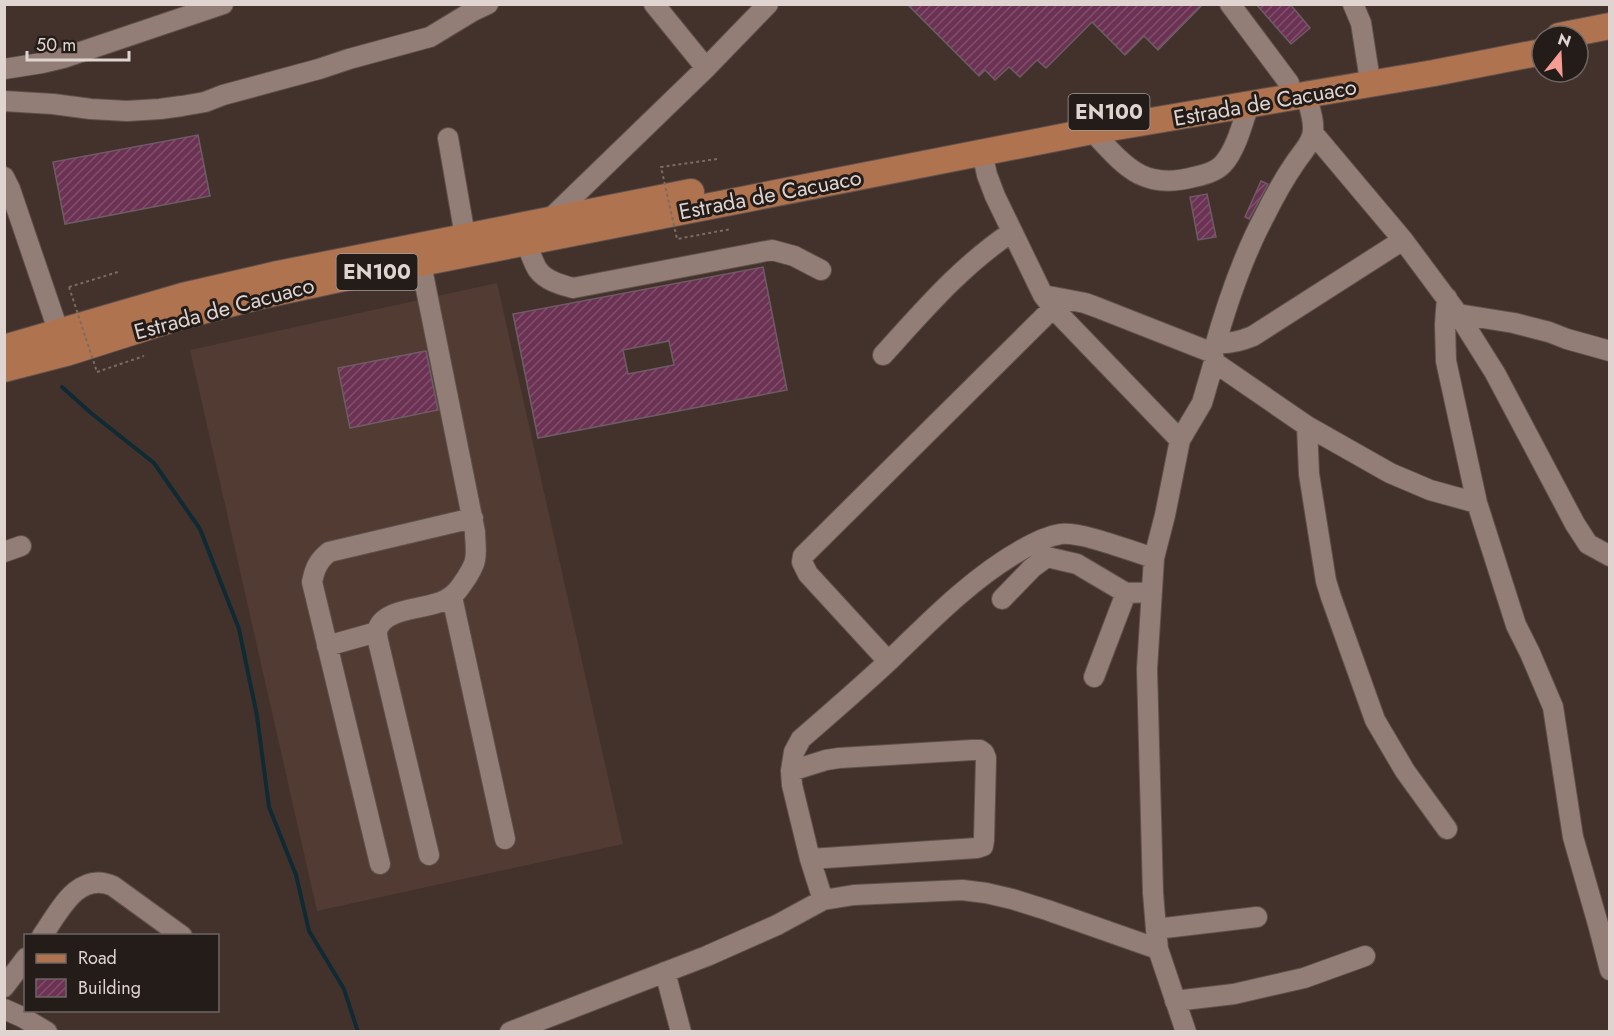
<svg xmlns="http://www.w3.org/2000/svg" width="1614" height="1036" viewBox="0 0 1614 1036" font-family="Jost,sans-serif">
  <defs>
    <pattern id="building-hatch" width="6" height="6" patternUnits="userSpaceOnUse" patternTransform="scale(1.5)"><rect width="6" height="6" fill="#6c3254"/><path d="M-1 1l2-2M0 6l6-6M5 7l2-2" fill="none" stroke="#814f6c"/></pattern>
  </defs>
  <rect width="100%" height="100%" fill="#43322b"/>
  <!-- built -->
  <path fill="#523b32" d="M497 283 623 844 317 911 190 350Z"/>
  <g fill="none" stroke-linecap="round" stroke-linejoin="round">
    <!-- stream -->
    <path stroke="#102a34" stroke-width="4" d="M62 387 91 413 154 463 200 529 239 629 257 716 269 807 296 875 309 931 344 989 358 1032"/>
  </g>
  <!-- building -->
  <path fill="url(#building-hatch)" stroke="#6e5c65" stroke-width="1.5" fill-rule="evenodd" d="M907 4H1203L1158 50 1144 36 1125 55 1092 22 1046 68 1037 60 1020 77 1009 67 995 80 985 70 979 76Z
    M1256 4H1290L1310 28 1291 44Z
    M198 135 210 196 65 224 53 162Z
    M1261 181 1268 184 1249 219 1245 217Z
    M1207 194 1216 237 1198 240 1190 197Z
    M763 267 787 390 538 438 513 314ZM669 341 674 365 628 374 623 350Z
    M426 351 438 410 350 428 338 368Z"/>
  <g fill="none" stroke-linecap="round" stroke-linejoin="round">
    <!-- minor casing -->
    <g stroke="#60514c" stroke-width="22">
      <path id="minor" d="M654 4 706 68
        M1230 4 1289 83
        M1353 4 1361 23 1369 74
        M4 69 42 63 63 58 223 4
        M4 101 53 104 91 109 127 111 160 109 182 106 205 102 223 95 319 69 349 59 430 37 473 11 488 4
        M1092 131C1124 165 1142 191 1194 177 1204 175 1216 172 1223 164 1236 150 1243 122 1249 104
        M1313 133 1403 240 1458 314 1514 323 1549 332 1567 339 1610 351
        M448 138 465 236
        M982 152 987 175 995 196 1043 295 1053 308 1180 440
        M4 177 10 189 59 333
        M549 220 706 68 768 4
        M526 243C530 251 533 263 538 270 546 281 562 285 573 288L772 250 794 256 821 270
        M421 264 475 532C475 541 477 551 475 560 474 566 470 572 467 577 461 586 456 595 445 600 427 610 381 607 377 632 377 635 378 641 379 645L429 855
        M1043 295 1085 303 1096 307 1213 353
        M1447 298 1445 324 1446 361 1477 503 1516 625 1530 653 1553 707 1573 837 1598 924 1610 970
        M1458 314 1495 373 1575 524 1588 544 1610 556
        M1216 343C1229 344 1241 341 1253 336L1403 240
        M883 355C923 311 962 265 1012 232
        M1214 362 1307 426 1390 473 1430 490 1477 503
        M1307 426 1309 474 1326 581 1331 597 1375 720 1405 771 1447 829
        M4 552 21 546
        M452 597 505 839
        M1002 599 1032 568 1047 557 1077 564 1126 593 1152 592
        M327 646 377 632
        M888 661 808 574 802 562 803 556 1053 308
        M1094 677 1126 593
        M791 771 826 760 839 758 972 750H980L984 753 986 758 984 840 983 846 977 848 810 859
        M380 864 312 582C315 568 318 561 329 552L473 518
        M823 900 810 859 792 785 791 771 794 752 801 739C831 713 861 687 890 660 931 620 973 577 1023 549 1036 542 1047 536 1061 534 1084 532 1130 551 1154 558
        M1156 929 1257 917
        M42 936C59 912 78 870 113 886L182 936
        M665 972 681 1032
        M4 987 26 958
        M1175 1001 1234 994 1304 978 1365 956
        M4 1009 22 1017 47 1032
        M510 1032 707 956 777 925 823 900 854 895 962 890 986 893 1012 899 1047 910 1158 949
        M1186 1032 1158 949 1156 929 1153 893 1147 669 1154 558 1165 515 1180 440 1202 403 1214 362 1213 353C1226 306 1242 258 1265 215 1274 197 1284 179 1295 163 1301 154 1309 146 1312 136 1316 123 1309 107 1306 95"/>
    </g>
    <!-- major casing -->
    <g stroke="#60514c" stroke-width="28">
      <path id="major" d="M1559 36 1610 26
        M4 348 183 296 278 274 691 192
        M4 369 66 353 179 317 260 296 339 279 1092 131 1434 73 1542 52"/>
    </g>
    <!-- path -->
    <path stroke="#7a6b65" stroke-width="2" stroke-dasharray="3 3" stroke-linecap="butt" d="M69 287 118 272
      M97 372 144 356"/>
    <!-- minor -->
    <use href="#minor" stroke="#937e77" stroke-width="20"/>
    <!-- major -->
    <use href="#major" stroke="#af744f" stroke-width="26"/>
    <!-- path-bridge -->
    <path stroke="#7a6b65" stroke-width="2" stroke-dasharray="3 3" stroke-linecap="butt" d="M717 159 661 167 677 239 731 229
      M69 287 97 372"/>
  </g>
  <g text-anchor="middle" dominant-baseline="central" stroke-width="6" stroke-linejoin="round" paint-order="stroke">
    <!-- shield labels -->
    <g fill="#231c19" stroke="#a79d99" stroke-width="1.5">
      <rect x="1068.5" y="94" width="81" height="36" rx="4.5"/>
      <rect x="336.5" y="254" width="81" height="36" rx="4.5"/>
    </g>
    <g font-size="21" font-weight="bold" fill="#dfd4d0">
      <text x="1109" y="112">EN100</text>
      <text x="377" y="272">EN100</text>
    </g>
    <!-- street labels -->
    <g font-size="22" fill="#dfd4d0" stroke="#231c19">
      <text transform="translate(1265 102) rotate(-10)">Estrada de Cacuaco</text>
      <text transform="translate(770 194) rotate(-11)">Estrada de Cacuaco</text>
      <text transform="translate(224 308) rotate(-15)">Estrada de Cacuaco</text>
    </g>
  </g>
  <!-- border -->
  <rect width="1614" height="1036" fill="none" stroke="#dfd4d0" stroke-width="12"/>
  <!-- legend -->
  <rect x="24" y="934" width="195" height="78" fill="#231c19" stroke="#6e6662" stroke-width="1.5"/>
  <rect x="36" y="954" width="30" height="9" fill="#af744f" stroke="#6e6662" stroke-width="1.5"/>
  <text x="78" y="964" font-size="18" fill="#dfd4d0">Road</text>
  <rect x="36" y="979" width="30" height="18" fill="url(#building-hatch)" stroke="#6e6662" stroke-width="1.5"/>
  <text x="78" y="994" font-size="18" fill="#dfd4d0">Building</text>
  <!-- north arrow -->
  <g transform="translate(1560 54) rotate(18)"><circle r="28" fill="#231c19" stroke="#6e6662" stroke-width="1.5"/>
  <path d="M0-4.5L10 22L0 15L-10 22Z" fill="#f59c94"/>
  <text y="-9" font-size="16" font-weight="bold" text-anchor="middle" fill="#dfd4d0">N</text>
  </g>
  <!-- scale -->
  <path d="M27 51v9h102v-9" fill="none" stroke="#dfd4d0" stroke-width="3"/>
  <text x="36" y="51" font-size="18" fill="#dfd4d0" stroke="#231c19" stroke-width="4.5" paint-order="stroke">50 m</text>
</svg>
